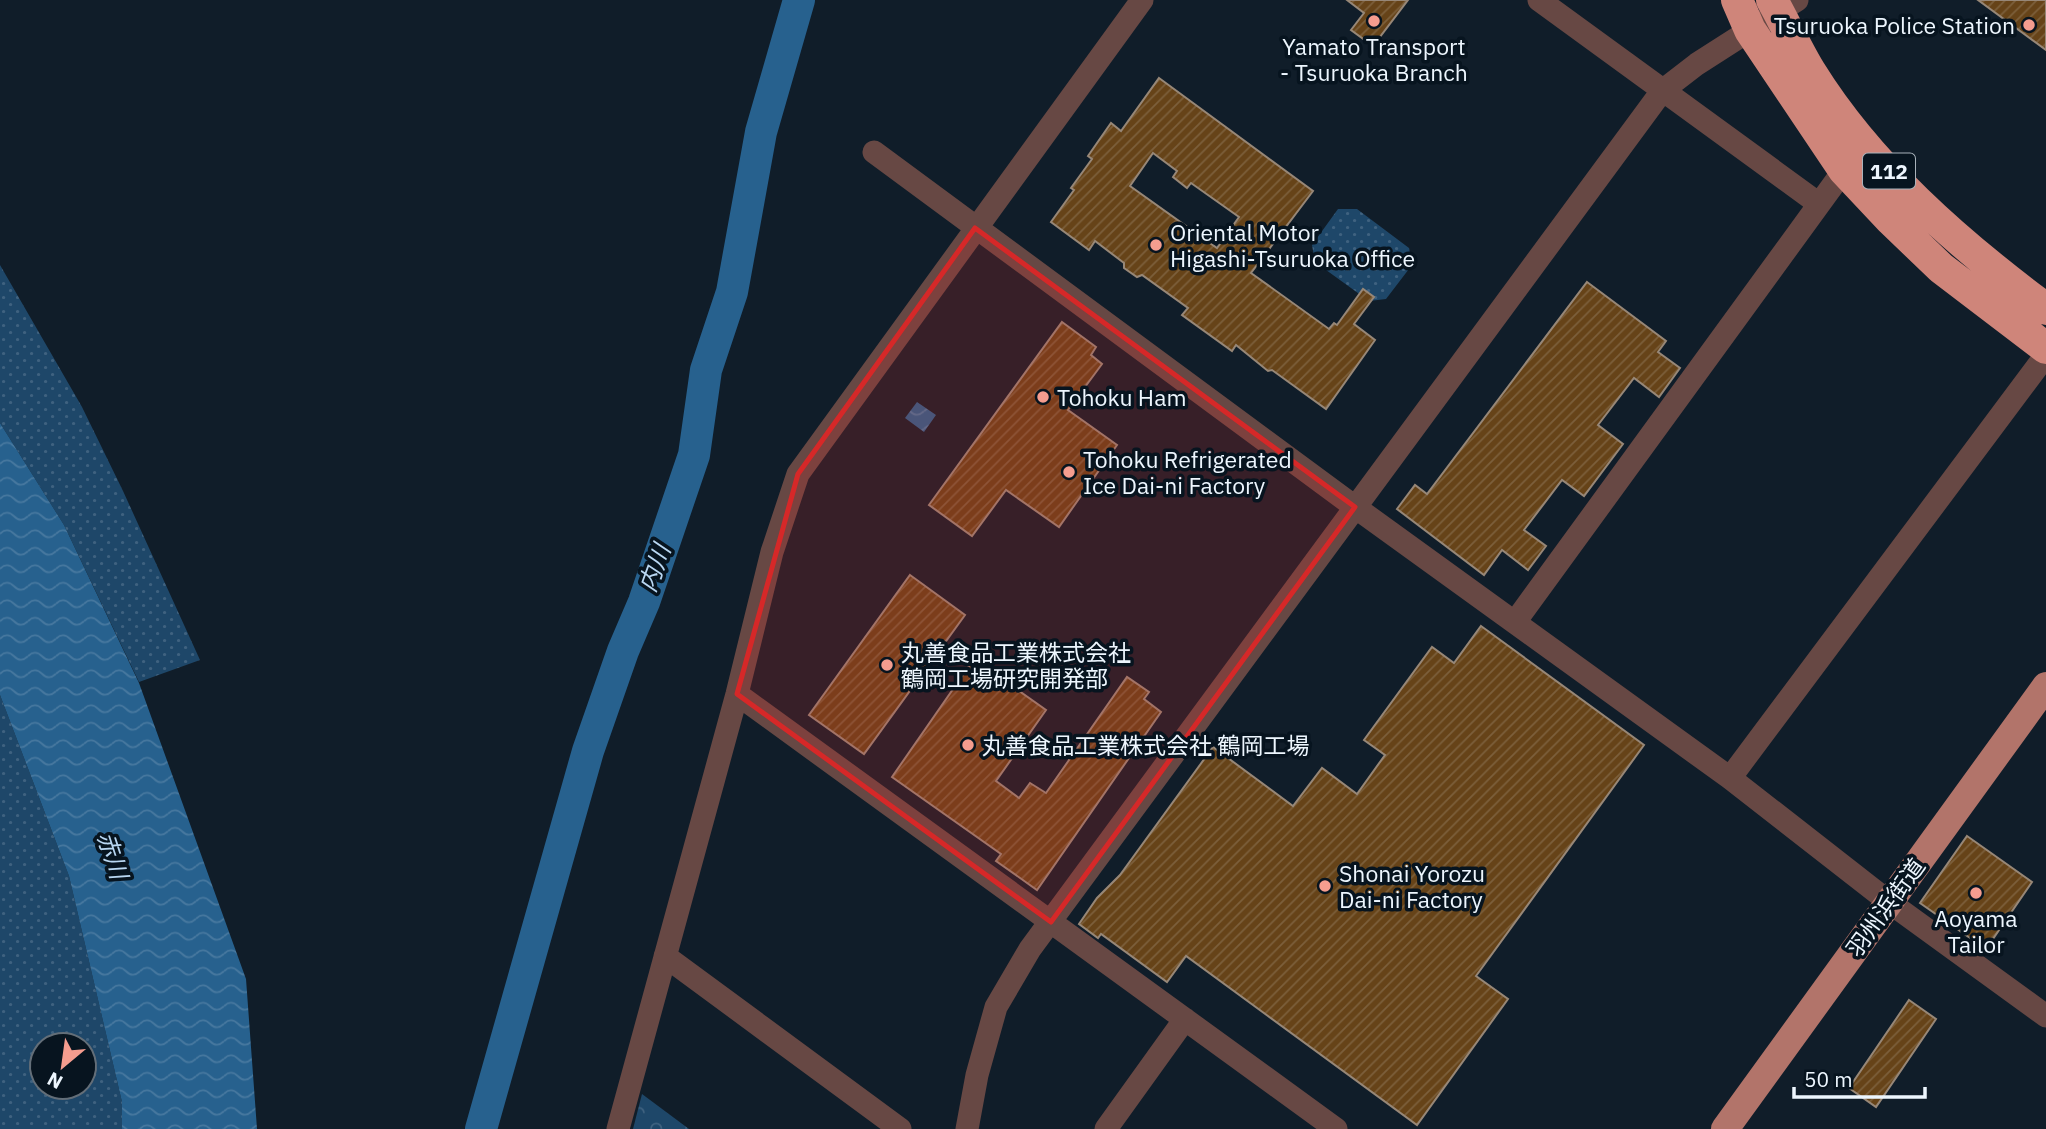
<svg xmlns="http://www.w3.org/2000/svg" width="2046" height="1129" viewBox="0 0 2046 1129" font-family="'IBM Plex Sans','Noto Sans JP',sans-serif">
  <defs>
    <pattern id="grass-dots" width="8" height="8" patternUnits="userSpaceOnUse" patternTransform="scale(1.75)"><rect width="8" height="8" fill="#1e4769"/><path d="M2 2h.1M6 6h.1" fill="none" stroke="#3f6280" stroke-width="1.8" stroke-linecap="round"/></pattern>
    <pattern id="park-crowns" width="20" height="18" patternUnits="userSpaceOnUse" patternTransform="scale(1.75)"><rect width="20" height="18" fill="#1e4769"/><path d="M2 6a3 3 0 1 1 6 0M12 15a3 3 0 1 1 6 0" fill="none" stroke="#3f6280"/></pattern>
    <pattern id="water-waves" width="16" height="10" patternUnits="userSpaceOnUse" patternTransform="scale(1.75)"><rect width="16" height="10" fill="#27618e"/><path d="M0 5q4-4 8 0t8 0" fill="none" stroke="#47789f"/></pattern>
    <pattern id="building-hatch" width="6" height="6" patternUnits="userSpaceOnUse" patternTransform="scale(1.75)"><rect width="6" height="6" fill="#664318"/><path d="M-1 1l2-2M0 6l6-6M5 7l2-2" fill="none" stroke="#7c5f3b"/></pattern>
  </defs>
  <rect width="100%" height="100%" fill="#101d29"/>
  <!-- grass -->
  <path fill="url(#grass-dots)" fill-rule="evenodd" d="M1338 209H1357L1409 248 1412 265 1386 299 1369 301 1315 262 1312 245Z
    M0 265 82 407 123 491 200 660 139 682 64 525 0 423Z
    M0 695 69 876 122 1102V1129H0ZM42 1045H84V1087H42Z"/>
  <!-- park -->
  <path fill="url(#park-crowns)" d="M642 1094 689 1129H633Z"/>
  <!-- water -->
  <path fill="url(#water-waves)" d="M917 402 936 415 924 432 905 418Z
    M0 423 64 525 139 683 246 979 257 1129H122V1102L69 876 0 695Z"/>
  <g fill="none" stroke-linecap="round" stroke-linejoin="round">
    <!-- river -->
    <path stroke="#27618e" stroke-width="32" d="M481 1129 588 751 623 651 644 602 694 455 706 370 732 292 761 132 799 0"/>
  </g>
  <!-- building -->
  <path fill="url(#building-hatch)" stroke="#978777" stroke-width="2" fill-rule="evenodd" d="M1347 0H1408L1373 46 1351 30 1364 13Z
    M1978 0H2046V50Z
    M1159 78 1313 191 1251 273 1329 329 1334 323 1337 325 1363 289 1374 297 1354 324 1375 340 1326 409 1272 370 1268 371 1236 345 1232 351 1182 315 1188 308 1142 275 1137 277 1124 268V263L1095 241 1089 250 1051 222 1074 190 1071 188 1092 159 1088 156 1111 123 1121 131ZM1153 153 1177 171 1173 177 1187 188 1191 183 1239 217 1217 248 1130 186Z
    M1587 282 1666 341 1658 352 1680 368 1659 397 1634 378 1598 425 1623 444 1584 496 1562 480 1524 530 1546 546 1528 570 1502 550 1484 575 1397 509 1415 485 1427 494Z
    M1062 322 1096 347 1091 355 1102 364 1068 410 1117 445 1059 527 1006 490 972 536 929 505Z
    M910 575 965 615 864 754 809 715Z
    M1481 626 1644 745 1476 976 1508 999 1417 1125 1186 956 1167 982 1101 934 1098 938 1079 924 1097 898 1120 875 1213 747 1293 806 1322 768 1357 794 1385 755 1364 740 1432 647 1454 663Z
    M974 659 1046 710 996 781 1019 798 1030 783 1046 793 1127 677 1149 692 1144 699 1161 712 1037 890 996 861 1001 854 892 777Z
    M1967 836 2032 882 1986 949 1920 903Z
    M1909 1000 1936 1019 1876 1107 1849 1088Z"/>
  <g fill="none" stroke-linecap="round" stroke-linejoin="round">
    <!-- minor -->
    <path stroke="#674844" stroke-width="23" d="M1539 0 1819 204
      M874 152 1355 507 1730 778 1889 902 2046 1016
      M1515 622 1844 170
      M737 694 1336 1129
      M1730 778 2046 355
      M665 956 900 1129
      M618 1129 737 694 772 552 798 474 1142 0
      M967 1129 977 1075 996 1007 1030 949 1662 91 1697 64 1797 0
      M1106 1129 1185 1019"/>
    <!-- major -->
    <path stroke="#b2746a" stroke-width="28" d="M1725 1129 2046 686"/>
    <!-- highway -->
    <path stroke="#cf857a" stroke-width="32" d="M1737 0 1750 30 1844 170 1891 220 1941 268 2046 348
      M1772 0C1785 23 1796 48 1810 71 1869 166 1957 243 2046 309"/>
  </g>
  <!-- marked area -->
  <path fill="#d62828" fill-opacity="0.2" stroke="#d62828" stroke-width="5" stroke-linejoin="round" d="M975 228 1355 507 1051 922 737 694 798 474Z"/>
  <!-- markers -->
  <g fill="#f59d8f" stroke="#07141f" stroke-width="2.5">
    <circle cx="1374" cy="21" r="7"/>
    <circle cx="2029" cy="25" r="7"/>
    <circle cx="1156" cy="245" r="7"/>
    <circle cx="1043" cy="397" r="7"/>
    <circle cx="1069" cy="472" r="7"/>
    <circle cx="887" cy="665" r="7"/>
    <circle cx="968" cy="745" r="7"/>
    <circle cx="1325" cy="886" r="7"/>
    <circle cx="1976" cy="893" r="7"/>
  </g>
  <g text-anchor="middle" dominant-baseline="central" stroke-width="7" stroke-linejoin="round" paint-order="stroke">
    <!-- shield labels -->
    <rect fill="#07141f" stroke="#a8b2bb" stroke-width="2" x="1863" y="153.5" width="52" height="35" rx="5"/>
    <g font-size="21" font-weight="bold" fill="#edf6fe">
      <text x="1889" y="171">112</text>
    </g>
    <!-- poi labels -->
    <g font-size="23" fill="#edf6fe" stroke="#07141f" text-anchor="start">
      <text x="2015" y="25" text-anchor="end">Tsuruoka Police Station</text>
      <text x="1374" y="46" text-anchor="middle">Yamato Transport<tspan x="1374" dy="26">- Tsuruoka Branch</tspan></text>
      <text x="1170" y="232">Oriental Motor<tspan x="1170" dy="26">Higashi-Tsuruoka Office</tspan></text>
      <text x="1057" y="397">Tohoku Ham</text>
      <text x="1083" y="459">Tohoku Refrigerated<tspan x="1083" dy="26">Ice Dai-ni Factory</tspan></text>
      <text x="901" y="652">丸善食品工業株式会社<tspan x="901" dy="26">鶴岡工場研究開発部</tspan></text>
      <text x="982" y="745">丸善食品工業株式会社 鶴岡工場</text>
      <text x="1339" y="873">Shonai Yorozu<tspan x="1339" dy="26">Dai-ni Factory</tspan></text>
      <text x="1976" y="918" text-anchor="middle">Aoyama<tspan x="1976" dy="26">Tailor</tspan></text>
    </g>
    <!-- street labels -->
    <g font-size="23" fill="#edf6fe" stroke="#07141f">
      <text transform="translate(1885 907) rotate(-54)">羽州浜街道</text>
    </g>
    <!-- water labels -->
    <g font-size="24" font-style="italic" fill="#b9d7f2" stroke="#07141f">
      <text transform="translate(654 568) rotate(-70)">内川</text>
      <text transform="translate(113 855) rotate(72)">赤川</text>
    </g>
  </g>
  <!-- north arrow -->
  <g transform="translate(63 1066) rotate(209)"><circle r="33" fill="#07141f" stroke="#636e78" stroke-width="2"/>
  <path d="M0-5L12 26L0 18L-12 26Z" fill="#f59d8f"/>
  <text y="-10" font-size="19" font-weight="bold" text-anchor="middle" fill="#edf6fe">N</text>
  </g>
  <!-- scale -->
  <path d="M1794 1087v10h131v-10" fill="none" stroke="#edf6fe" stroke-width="3.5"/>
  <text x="1804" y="1087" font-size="21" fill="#edf6fe" stroke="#07141f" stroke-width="5" paint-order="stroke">50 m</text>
</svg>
